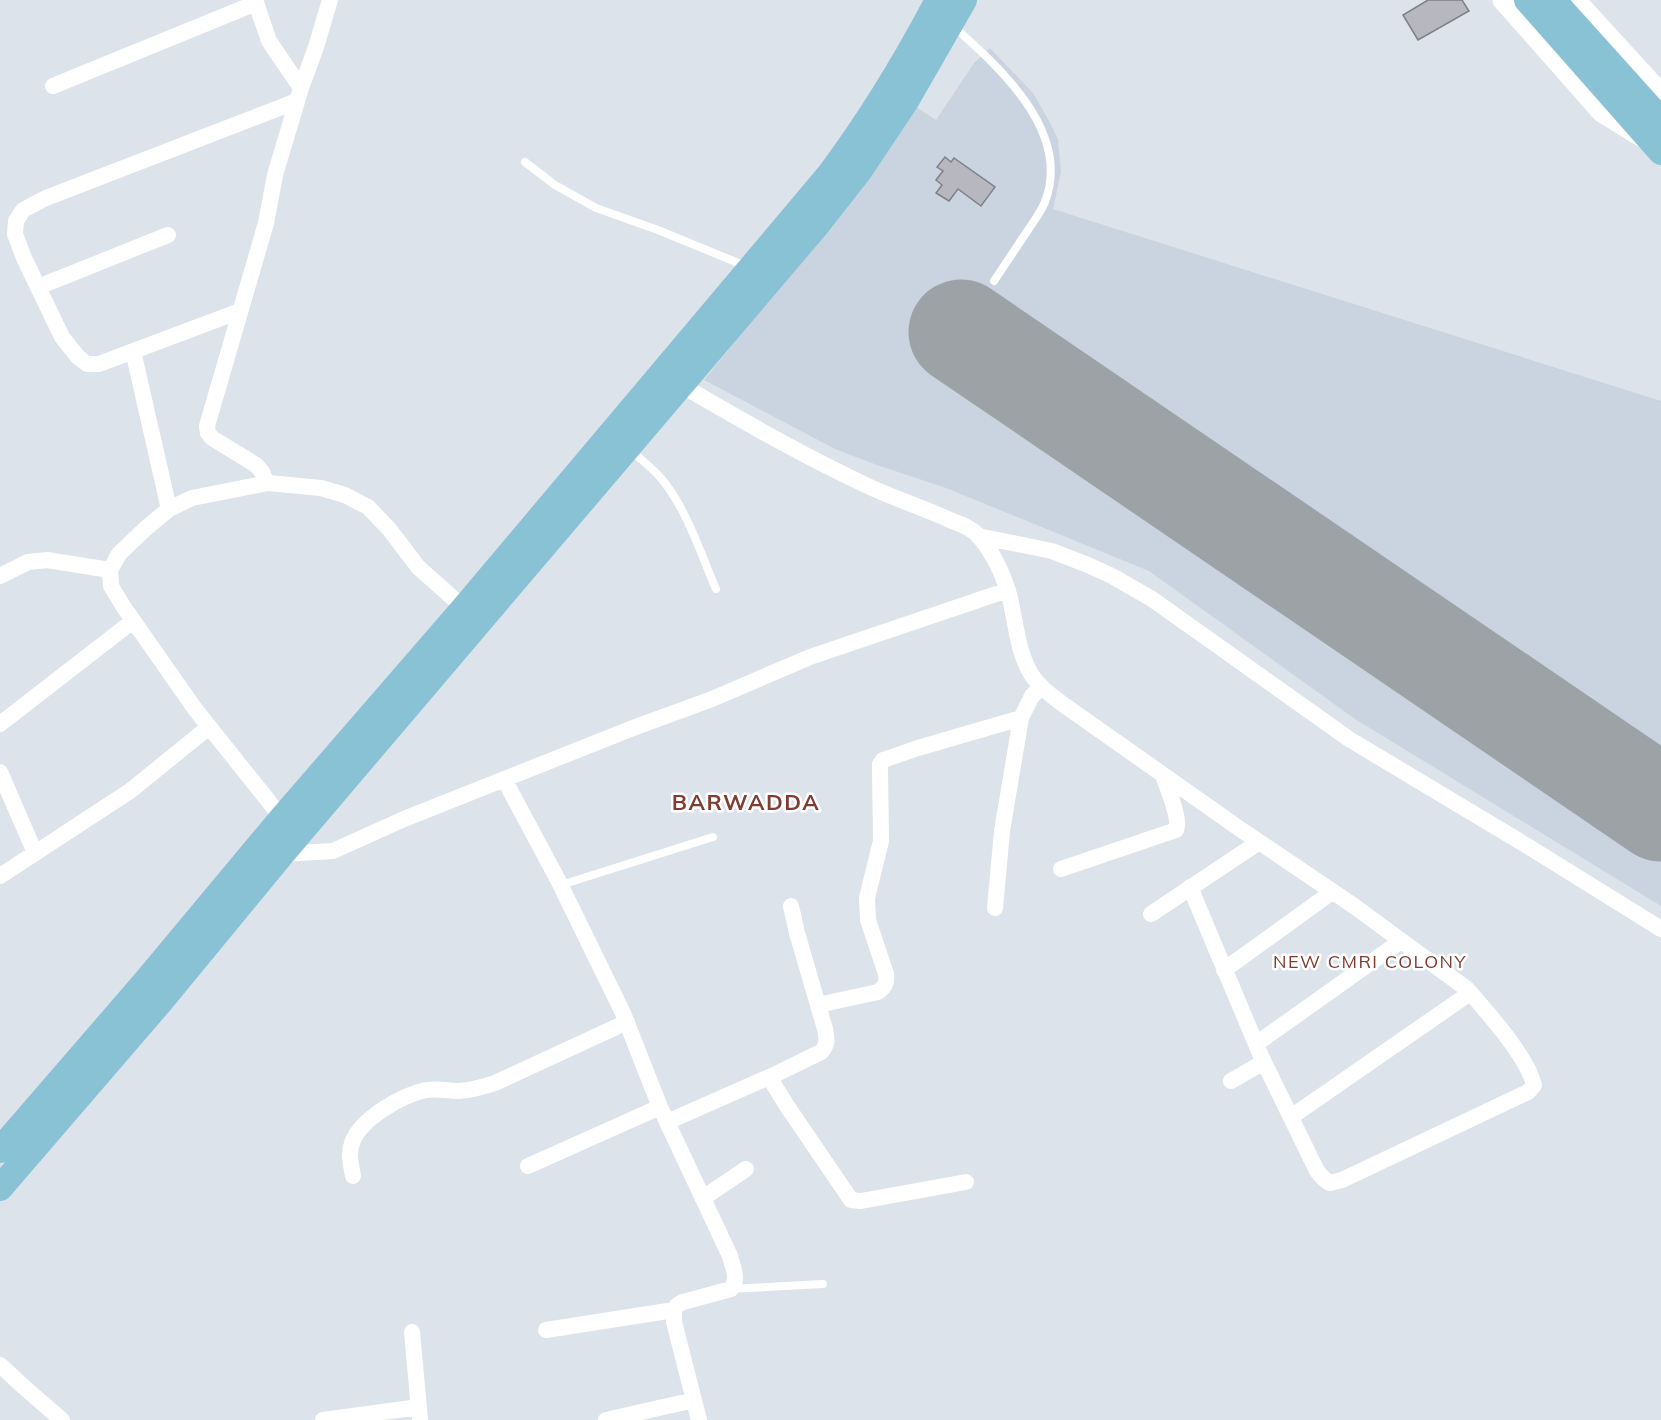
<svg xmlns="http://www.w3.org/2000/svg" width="1661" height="1420" viewBox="0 0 1661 1420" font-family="Mulish,sans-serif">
  <rect width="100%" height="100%" fill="#dde3ea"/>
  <!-- built -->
  <path fill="#cad4e0" d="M990 48 1033 93 1047 117 1058 139 1061 172 1053 209 1661 401V906L1355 719 1149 571 946 488 877 465 835 449 704 380 883 159 916 107 936 120 974 63Z"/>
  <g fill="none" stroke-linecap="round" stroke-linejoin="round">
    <!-- runway -->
    <path stroke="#9da2a7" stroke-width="105" d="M961 332 1661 809"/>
  </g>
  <!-- building -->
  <path fill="#b6b7bf" stroke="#7f8087" stroke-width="1.5" d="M1428 0H1462L1469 11 1418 40 1403 15Z
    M945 157 951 162 954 158 995 187 981 206 958 189 949 201 936 193 942 185 936 180 943 171 937 167Z"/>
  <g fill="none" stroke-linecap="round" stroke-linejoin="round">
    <!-- service -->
    <path stroke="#fff" stroke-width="8" d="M953 26C999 67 1070 130 1046 199 1043 209 1036 218 1030 227 1018 245 1006 263 994 281
      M525 162 555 185 596 208 658 230 748 267
      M629 449C639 458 651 467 660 477 686 507 700 552 716 589
      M561 885 713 837
      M731 1289 823 1284"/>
    <!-- minor -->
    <path stroke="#fff" stroke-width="16" d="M255 0 269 41 301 88
      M53 86 256 3
      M38 287 168 235
      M240 311 99 364H87L78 357 62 337 24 258 15 234 16 221 23 210 46 198 297 101
      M133 351 169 509
      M681 385C743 421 805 457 870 487 896 499 924 508 950 520 960 524 970 527 978 535 991 550 1002 572 1008 591 1016 618 1016 649 1031 674 1039 687 1052 696 1064 705L1240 829 1354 906 1467 989C1487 1012 1527 1056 1534 1085L1528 1092 1342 1180 1330 1183 1324 1179 1317 1171 1261 1056 1190 887
      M267 483 262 472 256 465 212 438 208 433 207 426 266 223 275 175 301 88 316 47 330 0
      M978 536 1052 551 1088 565 1112 576 1152 599 1349 739 1529 847 1661 929
      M0 576 28 562 47 560 110 570
      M0 724 133 621
      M0 772 35 853
      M504 779 558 880 623 1013 660 1107 730 1256C733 1268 739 1279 731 1289L683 1302C673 1306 674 1311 674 1322L699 1420
      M282 818 195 709 123 606 111 586 110 570 119 554 145 529 169 509 192 498 268 483 321 488 345 495 368 507 390 530 418 567 464 608
      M282 854 333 851 404 819 633 728 712 699 810 657 1008 590
      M1061 869 1176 830C1181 818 1167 788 1163 775
      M0 876 130 791 209 727
      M791 906 797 933 825 1029C827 1038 828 1045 821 1052L776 1074 773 1077 774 1085 787 1106 851 1200 861 1201 966 1182
      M995 908 1002 831 1021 718 1032 696 1041 687
      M1151 914 1259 842
      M1224 970 1332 892
      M818 1005 878 992C885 987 887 983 886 974L868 920 867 898 881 841 880 770V764L883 760 918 748 1021 718
      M1256 1044 1401 941
      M1231 1081 1264 1062
      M1291 1117 1470 993
      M667 1122 776 1074
      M528 1166 660 1107
      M353 1176C351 1165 348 1154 352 1143 360 1119 402 1095 426 1090 437 1088 448 1091 459 1091 472 1090 483 1087 495 1083L627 1022
      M703 1198 746 1169
      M546 1330 674 1310
      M412 1332 420 1420
      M0 1365 25 1388 62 1420
      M323 1420 419 1407
      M606 1420 694 1400"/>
    <!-- tertiary -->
    <path stroke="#fff" stroke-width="21" d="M1503 0 1602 112 1641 136
      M1575 0 1661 94"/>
    <!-- primary -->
    <path stroke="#8ac2d5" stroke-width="26" d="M1527 0 1661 152
      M1553 0 1661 120
      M0 1150 146 981 282 818 464 608 829 175C870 120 906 61 938 0
      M0 1188 161 1001 282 854 817 225 860 170 906 101 964 0"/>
  </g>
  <g text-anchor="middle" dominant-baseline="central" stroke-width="5" stroke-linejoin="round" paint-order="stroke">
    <!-- neighbourhood labels -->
    <g font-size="18" letter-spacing="1.5" fill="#813b30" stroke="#fff">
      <text x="1370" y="961">NEW CMRI COLONY</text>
    </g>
    <!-- district labels -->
    <g font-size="22" font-weight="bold" letter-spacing="1.5" fill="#813b30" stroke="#fff">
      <text x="746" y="802">BARWADDA</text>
    </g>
  </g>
</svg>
